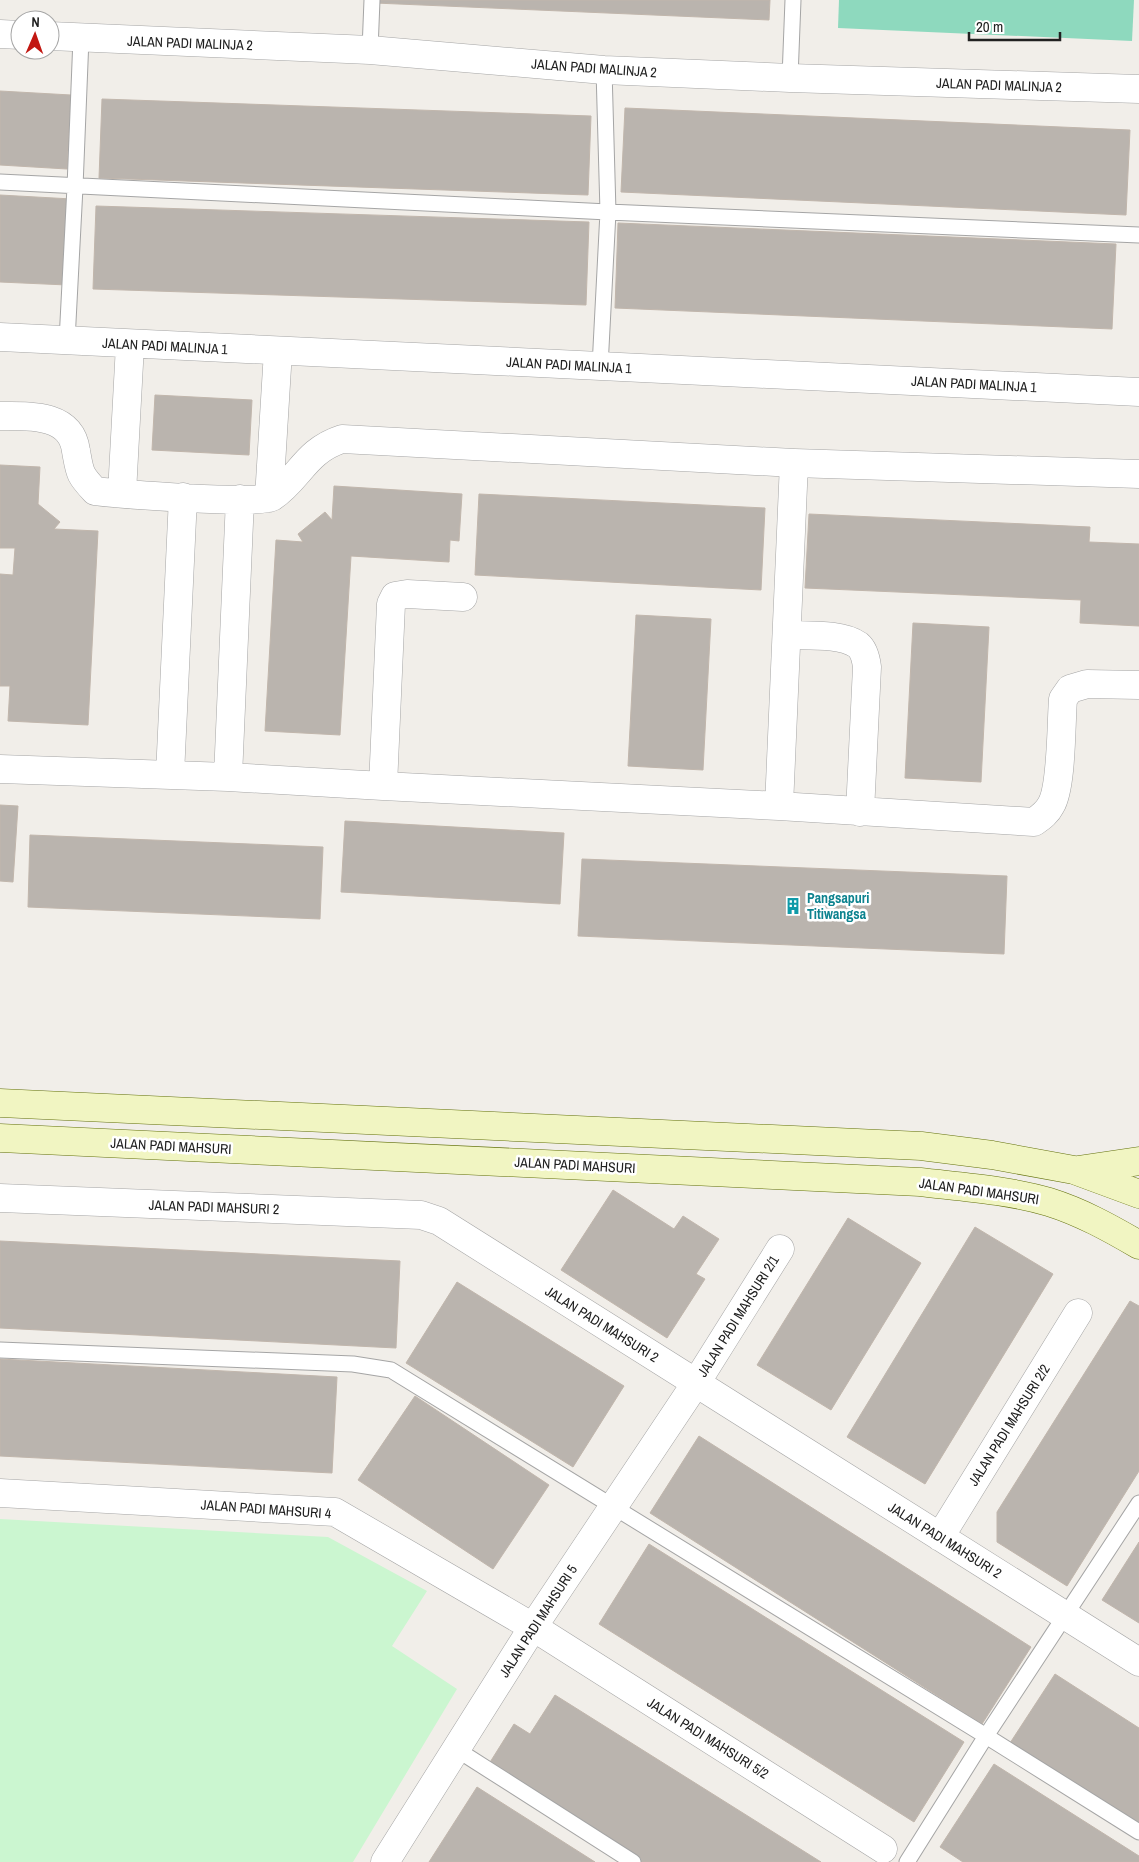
<svg xmlns="http://www.w3.org/2000/svg" width="1139" height="1862" viewBox="0 0 1139 1862" font-family="'Archivo Narrow',sans-serif">
  <rect width="100%" height="100%" fill="#f1eee9"/>
  <!-- park -->
  <path fill="#cbf6d0" d="M0 1519 328 1537 427 1591 392 1646 457 1689 353 1862H0Z"/>
  <!-- pitch -->
  <path fill="#8ed9be" d="M839 0H1134L1132 41 838 28Z"/>
  <!-- building -->
  <path fill="#bab4ae" stroke="#c1b6ac" d="M375 0H770L769 20 375 3Z
    M0 91 71 95 67 169 0 165Z
    M102 99 591 116 588 195 99 178Z
    M625 108 1130 130 1126 215 621 192Z
    M0 195 72 199 67 285 0 282Z
    M96 206 589 222 586 305 93 289Z
    M618 223 1116 244 1112 329 615 308Z
    M155 395 252 400 249 455 152 450Z
    M0 465 40 467 38 504 60 522 54 529 98 531 88 725 8 721 10 686H0V574L13 575 15 548H0Z
    M334 486 462 494 459 541 450 540 449 562 351 556 340 735 265 731 276 540 303 542 298 534 325 512 332 520Z
    M479 494 765 508 761 590 475 575Z
    M809 514 1090 527 1089 542 1139 544V626L1080 623 1081 600 805 588Z
    M636 615 711 619 703 770 628 766Z
    M913 623 989 627 981 782 905 778Z
    M0 805 18 806 13 882 0 881Z
    M345 821 564 833 560 904 341 892Z
    M30 835 323 847 320 919 28 907Z
    M582 859 1007 876 1004 954 578 936Z
    M613 1190 674 1229 683 1216 719 1239 696 1274 705 1279 667 1338 561 1270Z
    M848 1218 921 1263 831 1410 757 1365Z
    M975 1227 1053 1274 925 1484 847 1437Z
    M0 1241 400 1261 396 1348 0 1328Z
    M457 1282 624 1386 573 1467 406 1363Z
    M1130 1301 1139 1306V1471L1067 1586 997 1542V1512Z
    M0 1359 337 1377 332 1473 0 1456Z
    M415 1396 549 1485 493 1569 358 1480Z
    M699 1436 1031 1647 982 1724 650 1513Z
    M1139 1542V1623L1102 1600Z
    M649 1544 964 1742 914 1822 599 1624Z
    M1055 1674 1139 1728V1826L1010 1743Z
    M555 1695 821 1862H640L487 1767 514 1724 530 1734Z
    M994 1764 1139 1856V1862H963L940 1847Z
    M477 1787 595 1862H429Z"/>
  <g fill="none" stroke-linecap="round" stroke-linejoin="round">
    <!-- service casing -->
    <g stroke="#a5a5a5" stroke-width="17">
      <path id="service" d="M370 50 372 0
        M790 78 793 0
        M0 182 608 212 1139 235
        M67 341 75 187 81 38
        M600 367 608 212 604 70
        M0 1350 353 1364 391 1370 986 1736 1139 1832
        M456 1749 633 1862
        M907 1862 986 1736 1139 1503"/>
    </g>
    <!-- minor casing -->
    <g stroke="#a5a5a5" stroke-width="29">
      <path id="minor" d="M0 34 20 35
        M50 36 370 50 604 70 790 78 1139 89
        M0 337 1139 392
        M0 416C29 416 71 413 76 451 80 473 79 474 95 491 119 494 259 505 272 497 300 478 305 451 342 439L794 463 1139 474
        M122 493 130 345
        M269 498 278 351
        M787 635C807 636 841 633 858 645 864 650 866 659 867 667L860 812
        M0 769 228 777 383 786 779 806 1034 822C1041 817 1047 813 1051 805 1062 787 1061 723 1063 699L1070 689 1087 684 1139 685
        M170 775 183 497
        M228 777 240 499
        M383 786 391 604 395 596 407 594 463 597
        M779 806 794 463
        M0 1198 421 1215 439 1221 1139 1662
        M0 1493 335 1512 533 1627 883 1849
        M940 1537 1078 1313
        M385 1862 533 1627 696 1383 780 1249"/>
    </g>
    <!-- secondary casing -->
    <g stroke="#64720e" stroke-width="29">
      <path id="secondary" d="M0 1103 921 1146 992 1155 1074 1170 1139 1194
        M0 1138 920 1182C963 1187 1008 1190 1049 1202 1081 1212 1110 1228 1139 1245
        M1078 1170 1139 1161"/>
    </g>
    <!-- service -->
    <use href="#service" stroke="#fff" stroke-width="15"/>
    <!-- minor -->
    <use href="#minor" stroke="#fff" stroke-width="28"/>
    <!-- secondary -->
    <use href="#secondary" stroke="#f1f5c2" stroke-width="28"/>
  </g>
  <!-- icons -->
  <defs>
    <g id="building-bare" transform="scale(1.35)"><path d="M-4-6H4V6H1V3H-1V6H-4ZM-2.5-4.3h1.7v1.8h-1.7ZM.8-4.3h1.7v1.8H.8ZM-2.5-1h1.7V.8h-1.7ZM.8-1h1.7V.8H.8Z" fill="#0f9aa8" stroke="#fff" stroke-width="2.5" paint-order="stroke"/></g>
  </defs>
  <g fill-rule="evenodd">
    <use href="#building-bare" x="793" y="906"/>
  </g>
  <g text-anchor="middle" dominant-baseline="central" stroke-width="5" stroke-linejoin="round" paint-order="stroke">
    <!-- street labels -->
    <g font-size="14" fill="#212121" stroke="#fff">
      <text transform="translate(190 43) rotate(2)">JALAN PADI MALINJA 2</text>
      <text transform="translate(594 68) rotate(4)">JALAN PADI MALINJA 2</text>
      <text transform="translate(999 85) rotate(2)">JALAN PADI MALINJA 2</text>
      <text transform="translate(165 346) rotate(3)">JALAN PADI MALINJA 1</text>
      <text transform="translate(569 365) rotate(3)">JALAN PADI MALINJA 1</text>
      <text transform="translate(974 384) rotate(3)">JALAN PADI MALINJA 1</text>
      <text transform="translate(171 1146) rotate(3)">JALAN PADI MAHSURI</text>
      <text transform="translate(575 1165) rotate(3)">JALAN PADI MAHSURI</text>
      <text transform="translate(979 1191) rotate(8)">JALAN PADI MAHSURI</text>
      <text transform="translate(214 1207) rotate(2)">JALAN PADI MAHSURI 2</text>
      <text transform="translate(738 1316) rotate(-58)">JALAN PADI MAHSURI 2/1</text>
      <text transform="translate(602 1324) rotate(32)">JALAN PADI MAHSURI 2</text>
      <text transform="translate(1009 1425) rotate(-58)">JALAN PADI MAHSURI 2/2</text>
      <text transform="translate(266 1509) rotate(4)">JALAN PADI MAHSURI 4</text>
      <text transform="translate(945 1540) rotate(32)">JALAN PADI MAHSURI 2</text>
      <text transform="translate(538 1621) rotate(-57)">JALAN PADI MAHSURI 5</text>
      <text transform="translate(708 1738) rotate(32)">JALAN PADI MAHSURI 5/2</text>
    </g>
    <!-- culture labels -->
    <g font-size="14" font-weight="bold" fill="#0d838f" stroke="#fff" text-anchor="start">
      <text x="807" y="898">Pangsapuri<tspan x="807" dy="16">Titiwangsa</tspan></text>
    </g>
  </g>
  <!-- north arrow -->
  <g transform="translate(35 35) rotate(2)"><circle r="24" fill="#ffffff" stroke="#a6a6a6"/>
  <path d="M0-4L9 19L0 12L-9 19Z" fill="#c21711"/>
  <text y="-8" font-size="14" font-weight="bold" text-anchor="middle" fill="#212121">N</text>
  </g>
  <!-- scale -->
  <path d="M969 32v8h91v-8" fill="none" stroke="#212121" stroke-width="2.5"/>
  <text x="976" y="32" font-size="15" fill="#212121" stroke="#ffffff" stroke-width="4" paint-order="stroke">20 m</text>
</svg>
